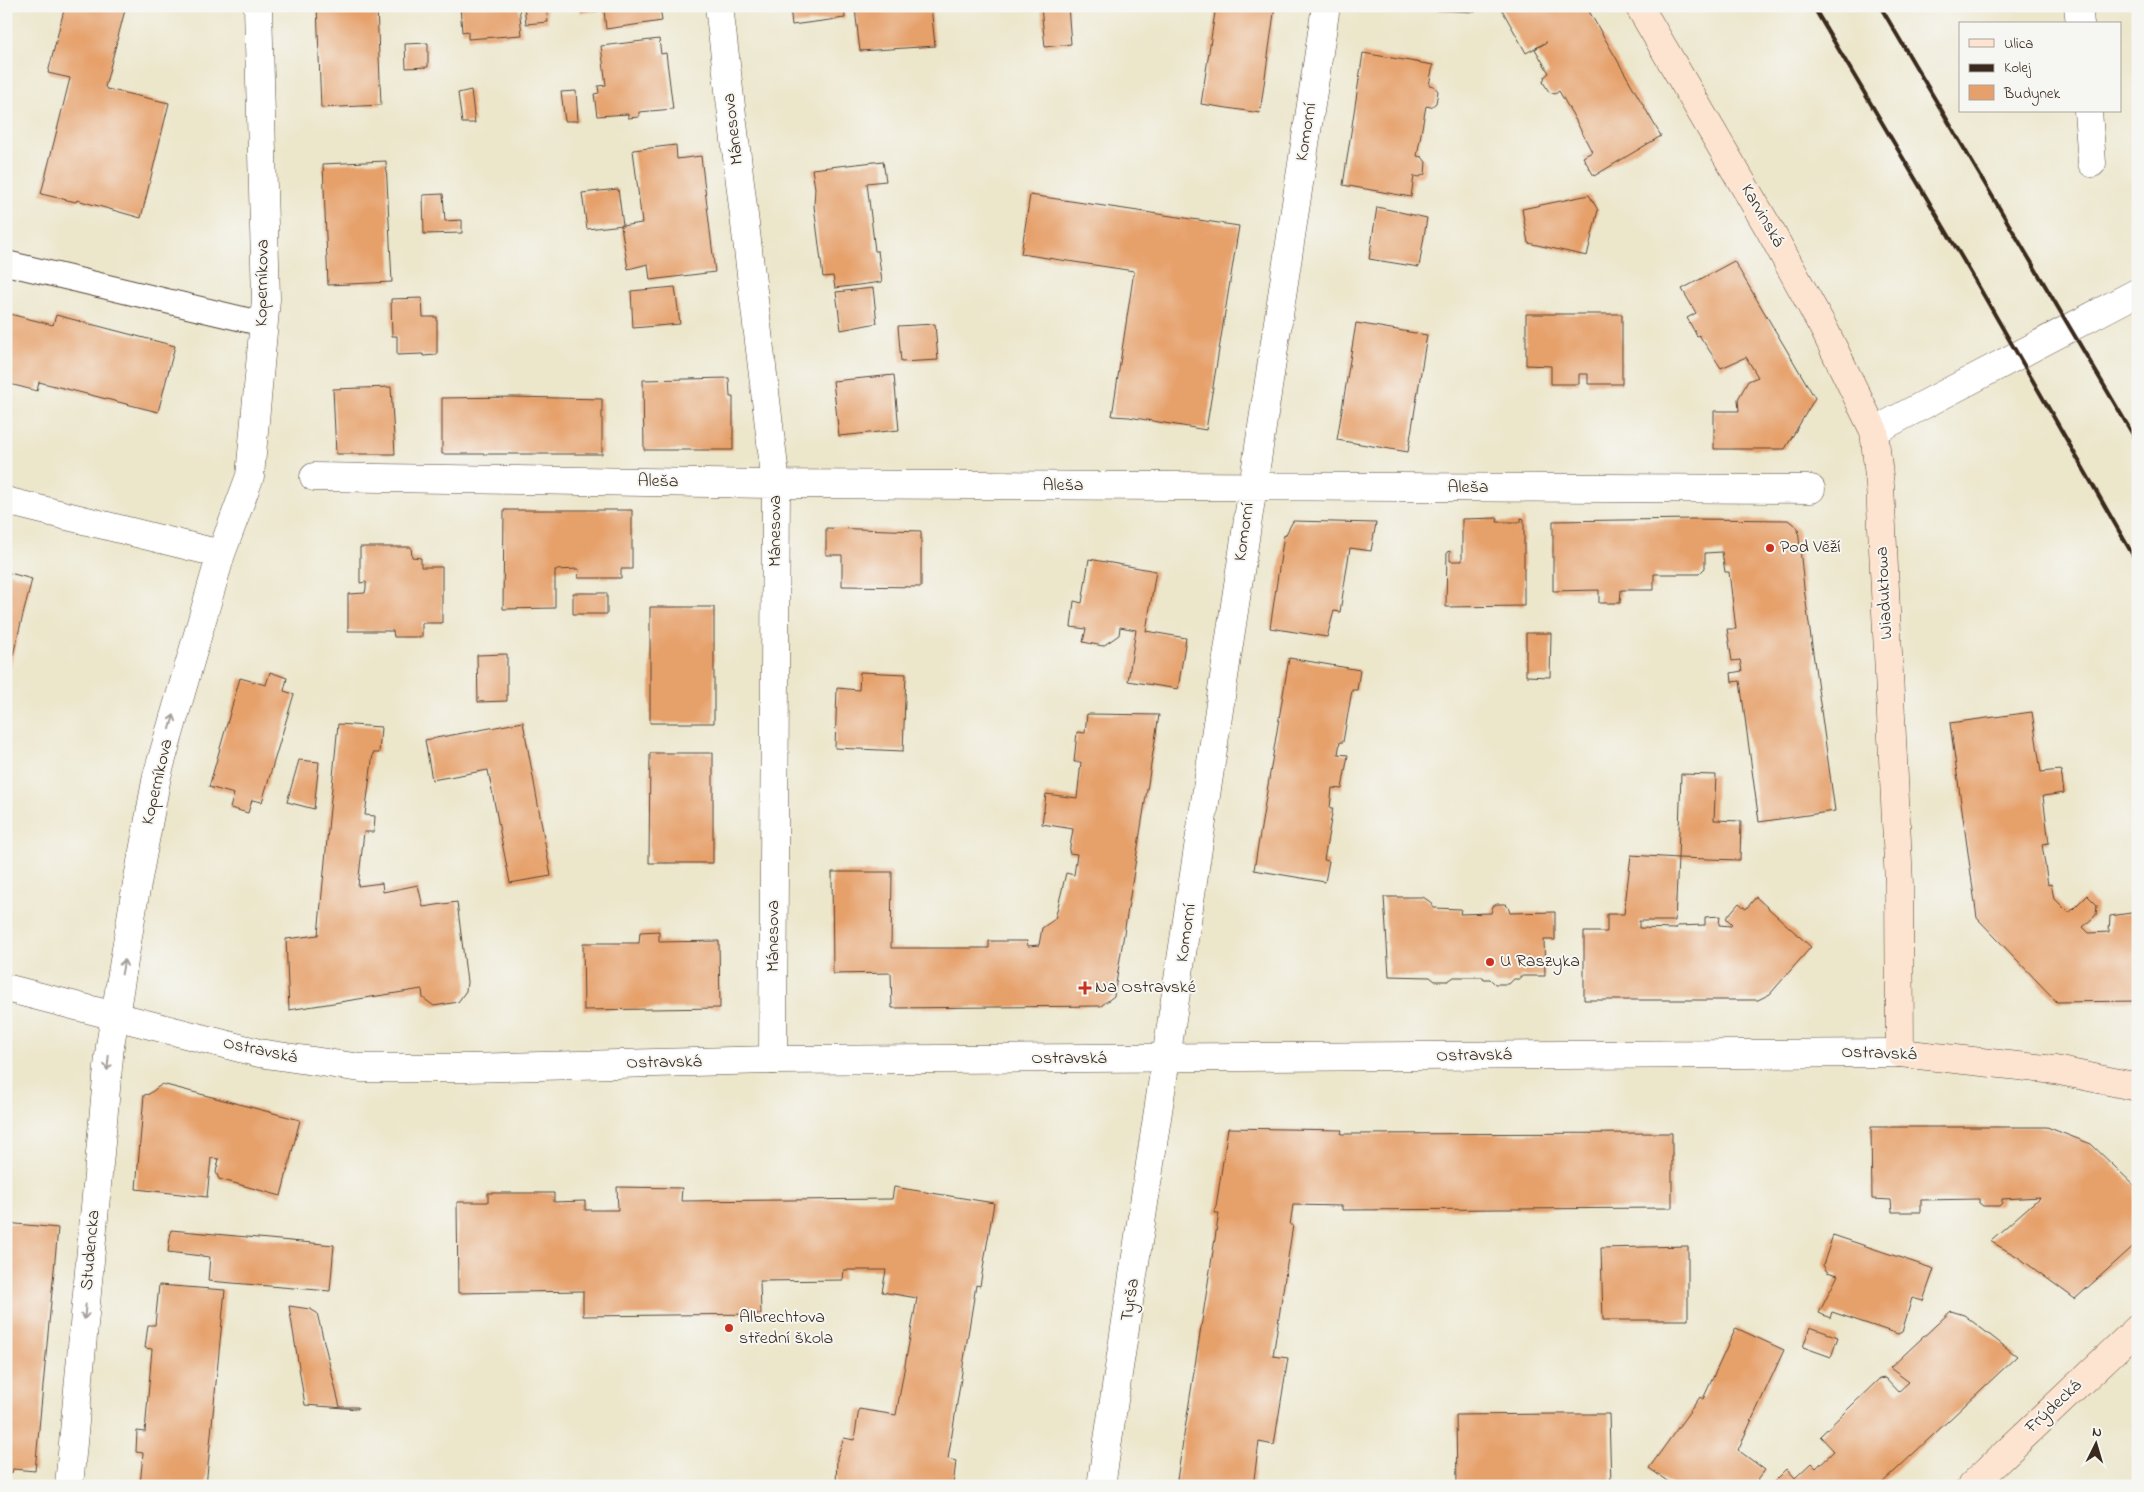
<svg xmlns="http://www.w3.org/2000/svg" width="2144" height="1492" viewBox="0 0 2144 1492" font-family="'Indie Flower',sans-serif">
  <rect width="100%" height="100%" fill="#f6f6f2"/>
  <filter id="ink" filterUnits="userSpaceOnUse"><feTurbulence type="fractalNoise" baseFrequency=".02" numOctaves="2"/><feDisplacementMap in="SourceGraphic" scale="10" xChannelSelector="R" yChannelSelector="G"/><feConvolveMatrix kernelMatrix="1 2 1 2 8 2 1 2 1" color-interpolation-filters="sRGB"/></filter>
  <filter id="wash" filterUnits="userSpaceOnUse"><feTurbulence type="fractalNoise" baseFrequency=".0096" numOctaves="4" result="noise"/><feDisplacementMap in="SourceGraphic" scale="20" xChannelSelector="R" yChannelSelector="G"/><feGaussianBlur stdDeviation="1.12" result="paint"/><feColorMatrix in="noise" values="0 0 0 0 0 0 0 0 0 0 0 0 0 0 0 0 0 1.4 0 .05"/><feComposite in="paint" operator="in"/></filter>
  <g filter="url(#wash)">
    <rect width="100%" height="100%" fill="#ece6cb"/>
    <g id="blocks">
      <!-- building -->
      <path fill="#e6a06b" d="M65 6H126L105 87 107 89 169 103 141 218 77 200 76 202 41 194 70 78 48 73Z
        M317 6 377 7 381 105 321 108Z
        M460 6H519L522 35 468 39V31L462 32Z
        M524 6H546L548 22 526 24Z
        M580 6H660L662 21 606 29 604 10 581 13Z
        M790 6H844L845 18 792 25Z
        M888 6H931L935 46 860 51 855 9Z
        M1046 6H1068L1071 44 1045 47 1041 7Z
        M1216 6H1275L1260 113 1201 104Z
        M1436 6H1475V12L1435 10Z
        M1500 6H1586L1661 136 1594 176 1583 157 1592 152 1574 117 1559 91 1555 94 1549 92 1543 82 1545 76 1549 73 1535 49 1547 42 1526 53Z
        M659 39 661 54 666 53 673 109 639 112V117L628 118V114L597 116 594 94 599 93 598 86 606 85 601 46Z
        M428 43V67L406 68 405 44Z
        M1363 53 1433 65 1429 85 1434 86 1438 91 1436 103 1431 107 1426 106 1417 156 1422 157 1426 162 1425 174 1419 177 1414 176 1411 197 1343 185Z
        M471 90 475 123H462L458 93Z
        M576 91 578 121H565L561 92Z
        M676 145 677 159 701 156 715 272 650 280 648 264 628 269 621 226 642 223 633 150Z
        M386 161 392 282 328 285 323 164Z
        M883 161 886 181 867 183 875 251H878L882 282 835 288 833 276 823 277 814 206 815 188 812 169Z
        M618 189 623 225 587 229 582 193Z
        M443 194 445 221 462 220V233L424 234 423 195Z
        M1030 195 1239 226 1206 430 1129 417 1112 416 1134 271 1021 254Z
        M1589 195 1598 210 1587 256 1528 243 1522 209Z
        M1377 207 1427 218 1419 267 1369 259Z
        M1734 261 1815 398 1785 449H1714V411H1739L1738 399 1748 381 1758 377 1746 357 1721 368 1699 335 1697 336 1687 318 1696 313 1682 289Z
        M675 287 680 324 633 328 631 291Z
        M873 288 877 323 841 330 836 292Z
        M422 298 423 317H437V355L423 356V354L397 355V336H392L391 299Z
        M6 313 53 325 56 315 175 346 158 412 39 382 37 391 6 383Z
        M1526 314H1622V384H1588V374H1579V384H1551V366L1526 365Z
        M1356 323 1427 335 1408 452 1337 440Z
        M935 324 938 360 901 362 898 326Z
        M894 375 899 430 839 436 833 381Z
        M729 378 730 397H733V450H644L643 380Z
        M391 387 395 454H336L333 389Z
        M514 397 602 399V454H442V398Z
        M504 510H632V569H621V578H578L579 569 555 570V608L503 609Z
        M1498 518 1497 522H1521V518L1524 519V606L1446 607 1447 552 1450 551V561H1462V519Z
        M1694 519 1788 520 1798 528 1804 588 1835 811 1759 822 1740 681 1732 682 1731 673 1742 671 1740 660 1732 661 1727 629H1736L1729 572H1725L1722 552 1705 553V568L1699 574H1654V590H1621L1620 603H1599V590L1553 591V521Z
        M1293 521 1376 523 1371 551 1350 548 1340 612 1334 611 1327 637 1270 628 1284 535 1285 536Z
        M826 528 921 531V587L842 586V555H826Z
        M360 547H411L412 557 421 558V567H442V623H422V637H394L393 631H348V594L365 593 366 588V582L360 583Z
        M1089 559 1156 571 1146 631 1186 638 1178 689 1128 681 1136 630 1120 627 1119 635 1103 646 1083 642 1086 629 1071 627 1074 601 1082 603Z
        M6 572 32 579 7 679 6 678Z
        M573 593H607V614H573Z
        M650 607H714V723H650Z
        M1526 633H1551L1550 677 1526 676Z
        M507 654V701L478 702 477 655Z
        M1289 658 1360 670 1357 690H1352L1343 742H1340L1338 754 1348 755 1342 789 1332 788 1330 808H1333L1324 860 1329 861 1325 882 1254 870Z
        M270 672 287 678 284 691 294 694 262 802 252 800 248 813 230 808 234 794 209 787 240 678 266 685Z
        M860 672 906 674 903 751 835 748 837 688 859 690Z
        M2032 712 2041 772 2061 770 2064 793 2043 796 2049 843 2042 844 2048 885 2051 884 2054 898 2069 913 2087 895 2097 905 2096 915 2083 927 2089 933 2109 932 2110 916 2138 912V1001L2057 1002 1977 918 1950 723Z
        M1087 714 1159 715 1114 996 1101 1006 892 1008 891 973 833 974 832 872H892L891 948H989V941H1027L1028 946 1039 945 1042 928 1055 919 1066 873 1074 875 1077 854 1069 853 1073 829 1042 824 1046 794 1077 798 1081 762H1074L1077 732 1085 733Z
        M523 722 551 876 510 883 488 770 432 780 425 740Z
        M338 724 381 727 379 753H373L365 815 375 816 374 832H364L358 886 382 883 383 892 418 885 423 907 457 902 467 982 466 991 458 1002 434 1006 423 998 422 989 289 1010 286 939 318 935Z
        M650 753H713V863H649Z
        M299 760 319 762 314 809 287 802Z
        M1681 774 1716 775 1714 820 1741 821 1740 860 1678 858Z
        M1631 855 1678 858 1675 921H1639V928L1676 929 1677 926 1705 925V917L1720 916 1719 925 1731 926 1732 924 1726 918 1739 903 1746 909 1756 897 1811 947 1770 994 1758 1000H1584V932H1607V914H1624Z
        M1384 897H1423L1432 903 1433 908 1461 909 1460 914 1491 913 1493 906 1497 904H1505L1508 907 1510 913 1555 912V940H1544L1545 976H1520V979H1514L1509 984H1495L1490 979H1484L1483 977H1454L1448 981H1435L1430 977 1389 976Z
        M659 931V942L719 941 720 1008 584 1010 583 943H639L640 932Z
        M162 1084 300 1120 281 1196 219 1179 216 1172 219 1159 211 1158 207 1197 136 1189 144 1095 149 1094Z
        M1871 1127H2047L2091 1144 2138 1189V1242L2075 1299 2018 1257 1990 1241 2040 1197 2002 1199V1203L1999 1206H1983L1979 1203V1199L1921 1200V1212H1892L1891 1200 1872 1199Z
        M1228 1128 1342 1130 1341 1134 1672 1133V1208L1342 1210V1206L1293 1205 1290 1225H1293L1273 1356 1288 1358 1274 1445 1259 1442 1253 1486H1176L1219 1213H1215Z
        M617 1187 682 1188 681 1201 892 1199 894 1187 994 1203 980 1286 976 1285 948 1459 956 1461 953 1486H836L837 1457 844 1438 854 1440 859 1409 896 1415 917 1298 882 1292 886 1270H844L843 1280 760 1281 761 1314 583 1316V1291L458 1293 457 1202H488V1193H554V1202L585 1201V1210H618Z
        M6 1223 58 1228 35 1471 13 1469 12 1473H6Z
        M171 1230 334 1245 330 1291 208 1281 210 1257 168 1252Z
        M1833 1235 1934 1269 1923 1301 1912 1298 1902 1332 1898 1334 1832 1312 1830 1318 1819 1313 1838 1275 1827 1272 1823 1265Z
        M1688 1246V1320H1603L1601 1248Z
        M159 1285 225 1290 206 1486H140L143 1453 136 1452 137 1431 145 1432 152 1349 145 1348 148 1325H155Z
        M289 1306 310 1309 317 1313 340 1407H358V1409L305 1405Z
        M1951 1311 1964 1315 2017 1356 1879 1486H1774L1772 1484 1787 1469 1795 1478 1811 1463 1816 1468 1834 1451 1820 1436 1879 1379 1885 1378 1898 1392 1909 1382 1890 1368Z
        M1810 1327 1838 1337 1831 1357 1803 1347Z
        M1736 1328 1784 1350 1738 1450 1765 1470 1753 1486H1674L1649 1468 1700 1397 1703 1399Z
        M1559 1414H1609L1611 1486H1457L1456 1415Z"/>
    </g>
  </g>
  <g filter="url(#ink)">
    <use href="#blocks" fill-opacity="0" stroke="#564638" stroke-width="1"/>
    <g fill="none" stroke-linecap="round" stroke-linejoin="round">
      <!-- service casing -->
      <g stroke="#564638" stroke-width="26">
        <path id="service" d="M6 263 264 324"/>
      </g>
      <!-- minor casing -->
      <g stroke="#564638" stroke-width="29">
        <path id="minor" d="M719 6 776 484 773 1060
          M2078 6 2080 24
          M2088 111 2092 163
          M314 477 776 484 1811 489
          M6 501 221 554
          M69 1486 110 1046 134 900 157 776 221 554 250 476 266 299 258 6
          M1101 1486C1179 993 1250 499 1326 6"/>
      </g>
      <!-- tertiary casing -->
      <g stroke="#564638" stroke-width="29">
        <path id="tertiary" d="M1874 431 2138 292
          M6 988 259 1053 361 1068H466L773 1060 1900 1053"/>
      </g>
      <!-- secondary casing -->
      <g stroke="#564638" stroke-width="29">
        <path id="secondary" d="M1639 6 1771 232 1824 329 1874 431 1880 485 1899 884 1900 1053 2055 1070 2138 1087
          M1971 1486 2138 1328"/>
      </g>
      <!-- service -->
      <use href="#service" stroke="#fff" stroke-width="24"/>
      <!-- minor -->
      <use href="#minor" stroke="#fff" stroke-width="28"/>
      <!-- tertiary -->
      <use href="#tertiary" stroke="#fff" stroke-width="28"/>
      <!-- secondary -->
      <use href="#secondary" stroke="#fde4d1" stroke-width="28"/>
      <!-- rail -->
      <path stroke="#3b2a1e" stroke-width="4" d="M1813 6 1971 273 2138 564
        M1880 6 2138 443"/>
    </g>
    <!-- one-way arrows -->
    <defs><path id="oneway-shaft" d="M-6 0H5M1.5-3L5.5 0L1.5 3" fill="none" stroke-width="1.6" stroke-linecap="round" stroke-linejoin="round" transform="scale(1.25)"/></defs>
    <g stroke="#a79f9a">
      <use href="#oneway-shaft" transform="translate(172 722) rotate(-74)"/>
      <use href="#oneway-shaft" transform="translate(123 967) rotate(-80)"/>
      <use href="#oneway-shaft" transform="translate(108 1063) rotate(95)"/>
      <use href="#oneway-shaft" transform="translate(85 1312) rotate(95)"/>
    </g>
  </g>
  <!-- markers -->
  <g fill="#c8321e" stroke="#f6f6f2" stroke-width="2">
    <circle cx="1770" cy="548" r="5"/>
    <circle cx="1490" cy="962" r="5"/>
    <path d="M1082.5 980.5h5v5h5v5h-5v5h-5v-5h-5v-5h5z"/>
    <circle cx="729" cy="1328" r="5"/>
  </g>
  <g text-anchor="middle" dominant-baseline="central" stroke-width="4" stroke-linejoin="round" paint-order="stroke">
    <!-- street labels -->
    <g font-size="18" fill="#3b2a1e" stroke="#f6f6f2">
      <text transform="translate(734 129) rotate(-97)">Mánesova</text>
      <text transform="translate(1307 132) rotate(-81)">Komorní</text>
      <text transform="translate(1762 216) rotate(60)">Karvinská</text>
      <text transform="translate(263 283) rotate(-89)">Koperníkova</text>
      <text transform="translate(658 482) rotate(1)">Aleša</text>
      <text x="1063" y="486">Aleša</text>
      <text x="1468" y="488">Aleša</text>
      <text transform="translate(776 531) rotate(-90)">Mánesova</text>
      <text transform="translate(1245 532) rotate(-82)">Komorní</text>
      <text transform="translate(1885 593) rotate(-93)">Wiaduktowa</text>
      <text transform="translate(158 782) rotate(-77)">Koperníkova</text>
      <text transform="translate(1187 933) rotate(-82)">Komorní</text>
      <text transform="translate(774 936) rotate(-90)">Mánesova</text>
      <text transform="translate(260 1051) rotate(12)">Ostravská</text>
      <text transform="translate(1879 1054) rotate(2)">Ostravská</text>
      <text transform="translate(1474 1056) rotate(-1)">Ostravská</text>
      <text x="1069" y="1059">Ostravská</text>
      <text transform="translate(664 1063) rotate(-1)">Ostravská</text>
      <text transform="translate(91 1250) rotate(-85)">Studencka</text>
      <text transform="translate(1131 1300) rotate(-81)">Tyrša</text>
      <text transform="translate(2054 1407) rotate(-43)">Frýdecká</text>
    </g>
    <!-- poi labels -->
    <g font-size="18" fill="#3b2a1e" stroke="#f6f6f2" text-anchor="start">
      <text x="1780" y="548">Pod Věží</text>
      <text x="1500" y="962">U Raszyka</text>
      <text x="1095" y="988">Na Ostravské</text>
      <text x="739" y="1318">Albrechtova<tspan x="739" dy="21">střední škola</tspan></text>
    </g>
  </g>
  <!-- margin -->
  <rect width="2144" height="1492" fill="none" stroke="#f6f6f2" stroke-width="25"/>
  <!-- legend -->
  <rect x="1959" y="22" width="162" height="90" fill="#f6f6f2" stroke="#aba49d"/>
  <rect x="1969" y="39" width="25" height="8" fill="#fde4d1" stroke="#aba49d"/>
  <text x="2004" y="48" font-size="15" fill="#3b2a1e">Ulica</text>
  <rect x="1969" y="64" width="25" height="8" fill="#3b2a1e" stroke="#aba49d"/>
  <text x="2004" y="72" font-size="15" fill="#3b2a1e">Kolej</text>
  <rect x="1969" y="85" width="25" height="15" fill="#e6a06b" stroke="#aba49d"/>
  <text x="2004" y="98" font-size="15" fill="#3b2a1e">Budynek</text>
  <!-- north arrow -->
  <g transform="translate(2096 1444) rotate(5)" stroke="#f6f6f2" stroke-width="4" paint-order="stroke">
  <path d="M0-4L9 19L0 12L-9 19Z" fill="#3b2a1e"/>
  <text y="-8" font-size="14" font-weight="bold" text-anchor="middle" fill="#3b2a1e">N</text>
  </g>
</svg>
